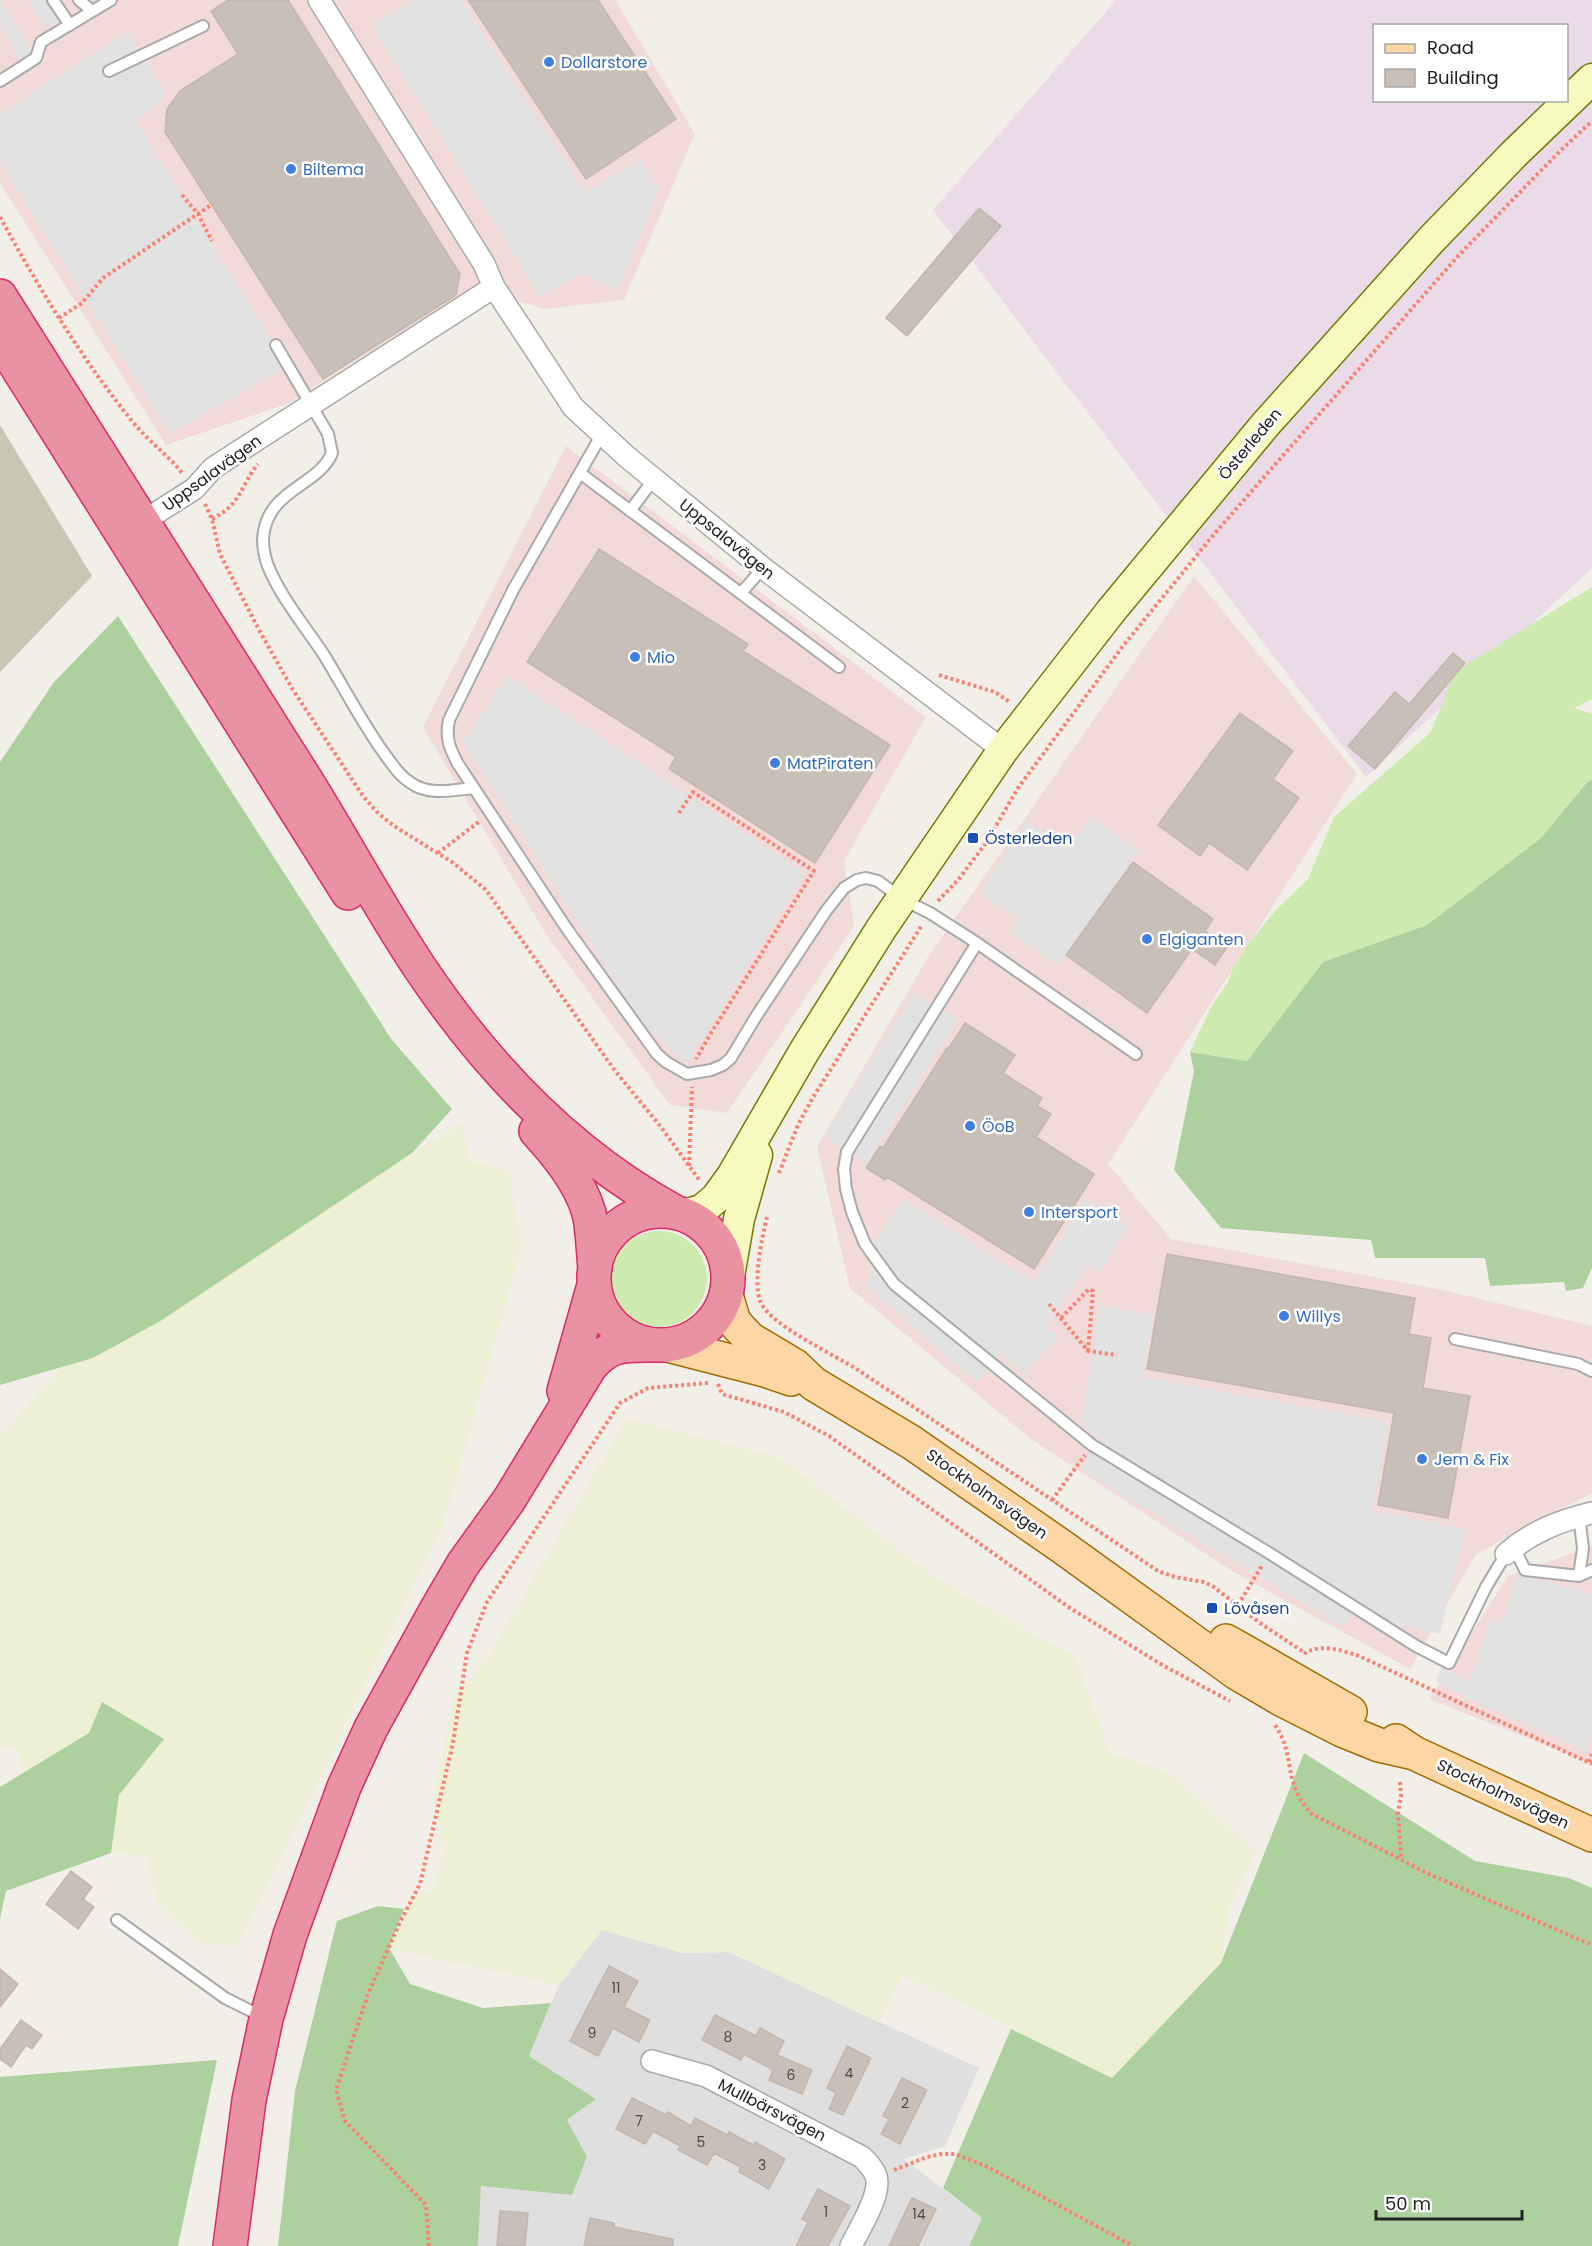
<svg xmlns="http://www.w3.org/2000/svg" width="1592" height="2246" viewBox="0 0 1592 2246" font-family="Poppins,sans-serif">
  <rect width="100%" height="100%" fill="#f2efe9"/>
  <!-- residential -->
  <path fill="#e0dfdf" d="M602 1930 683 1953 729 1952 979 2068 945 2146 903 2159 982 2218 969 2246H478L481 2186 572 2195 587 2158 567 2120 596 2099 529 2056 559 1985Z"/>
  <!-- commercial -->
  <path fill="#f2dad9" d="M0 0H615L695 134 624 300 545 309 472 288 287 404 166 445 0 183Z
    M566 446 926 717 844 861 854 926 727 1113 670 1105 544 931 423 727Z
    M1194 576 1357 774 1108 1164 1171 1239 1443 1290 1592 1326V1493L1476 1554 1410 1669 1232 1571 1031 1439 850 1288 817 1147 928 957Z
    M1592 1546V1764L1429 1699 1508 1576Z"/>
  <!-- industrial -->
  <path fill="#ebdbe8" fill-rule="evenodd" d="M1116 0H1592V568L1366 777 933 210ZM1374 26H1566V100H1374Z"/>
  <!-- construction -->
  <path fill="#c7c7b4" d="M0 425 92 576 0 672Z"/>
  <!-- farmland -->
  <path fill="#eef0d5" d="M463 1123 469 1160 509 1172 522 1247 442 1528 238 1946 200 1943 156 1903 148 1856 111 1853 119 1795 164 1739 89 1733 22 1773 17 1746 0 1747V1436L62 1366Z
    M626 1419 781 1458 931 1575 993 1612 1075 1655 1110 1753 1169 1772 1257 1852 1230 1904 1221 1963 1112 2078 903 1976 880 2023 729 1952 683 1953 602 1930 559 1985 386 1948 414 1895 432 1892 443 1852 434 1797 453 1698 484 1663Z"/>
  <!-- grass -->
  <path fill="#cdebb0" d="M1592 587V699L1574 708 1592 714V780L1586 782 1541 838 1427 925 1323 962 1247 1061 1190 1052 1212 1005 1227 984 1233 968 1252 939 1276 910 1308 879 1334 817 1430 733 1456 671Z
    M611 1279a48 48 0 1 1 96 0a48 48 0 1 1-96 0Z"/>
  <!-- forest -->
  <path fill="#add19e" d="M118 616 392 1040 452 1109 412 1153 162 1320 93 1358 0 1385V762L54 682Z
    M1592 780V1268L1583 1288 1566 1291 1564 1282 1490 1286 1485 1258H1375L1371 1240 1221 1228 1174 1170 1194 1071 1190 1052 1247 1061 1323 962 1427 925 1541 838 1587 782Z
    M102 1702 164 1739 119 1795 111 1853 6 1891 0 1919V1787L89 1733Z
    M1304 1753 1475 1861 1569 1878 1592 1888V2246H969L982 2218 943 2188 1011 2029 1112 2078 1221 1963Z
    M378 1906 404 1909 389 1948 410 1984 483 2008 551 2003 529 2056 596 2099 567 2120 587 2157 572 2195 481 2186 478 2246H278L295 2091 337 1921Z
    M217 2060 178 2246H0V2077Z"/>
  <!-- parking -->
  <path fill="#e2e2e2" d="M0 0 32 52 20 59 0 26Z
    M28 0H45L58 21 46 28Z
    M414 0H461L585 192 641 159 659 190 617 290 581 273 540 297 371 24Z
    M127 32 166 95 136 121 287 366 170 433 0 162V114Z
    M507 676 805 873 688 1062 677 1055 640 1020 463 742Z
    M1091 817 1139 851 1058 966 1010 931 1018 919 980 893 1027 821 1068 848Z
    M914 993 957 1020 867 1163 824 1136Z
    M903 1199 1033 1282 1085 1199 1128 1226 1100 1272 1087 1265 1047 1326 1058 1337 1023 1374 1000 1353 977 1383 867 1286 875 1242Z
    M1100 1305 1153 1315 1143 1377 1388 1422 1372 1511 1465 1529 1440 1634 1351 1615 1343 1627 1081 1469 1100 1439 1081 1424Z
    M1516 1574 1592 1594V1733L1587 1751 1469 1699 1435 1681 1442 1667 1471 1681 1490 1620 1503 1623Z"/>
  <!-- building -->
  <path fill="#c7bfb8" stroke="#c4b6ab" stroke-width="1.5" d="M228 0H288L460 274 456 295 323 379 165 132 167 109 180 91 238 54 211 11Z
    M468 0H598L676 119 586 179Z
    M979 208 1001 226 907 336 886 318Z
    M599 549 748 644 743 651 890 745 815 863 669 769 676 757 527 662Z
    M1453 653 1465 663 1375 769 1348 746 1395 692 1409 704Z
    M1240 713 1293 751 1273 779 1299 798 1247 870 1209 843 1200 856 1158 825Z
    M1133 862 1213 919 1205 931 1227 947 1215 965 1192 949 1147 1013 1066 955Z
    M965 1023 1015 1055 1003 1073 1042 1098 1037 1106 1051 1114 1036 1137 1094 1174 1034 1269 887 1177 885 1180 866 1168 880 1146 883 1148 947 1048 948 1049Z
    M1167 1254 1415 1298 1409 1334 1431 1338 1423 1388 1470 1396 1448 1518 1378 1505 1394 1413 1147 1369Z
    M71 1871 92 1887 83 1899 94 1907 78 1929 46 1904Z
    M609 1966 638 1981 624 2007 650 2020 639 2042 613 2028 598 2056 570 2041Z
    M0 1969 18 1984 0 2007Z
    M715 2015 756 2036 760 2028 784 2041 777 2055 812 2070 802 2094 769 2080 773 2070 744 2054 741 2060 702 2040Z
    M21 2020 42 2035 32 2049 26 2045 11 2067 0 2059V2049Z
    M847 2046 871 2058 843 2115 829 2109 836 2093 827 2088Z
    M902 2078 927 2090 900 2144 881 2134 889 2119 883 2116Z
    M632 2098 666 2115 668 2112 691 2126 695 2118 727 2135 729 2132 753 2145 755 2142 785 2159 769 2189 739 2172 741 2167 714 2153 707 2165 678 2150 680 2146 653 2131 645 2144 616 2129Z
    M818 2189 850 2206 828 2246H796L808 2222 802 2219Z
    M912 2198 936 2209 918 2246H889Z
    M500 2211 528 2213 525 2246H497Z
    M590 2218 614 2223V2227L673 2239V2246H584Z"/>
  <g fill="none" stroke-linecap="round" stroke-linejoin="round">
    <!-- lane casing -->
    <g stroke="#a9a9a9" stroke-width="14">
      <path id="lane" d="M53 0 70 25
        M79 0 92 11
        M109 71 203 26
        M0 81 36 58 41 42 111 0
        M276 345 328 434 332 453C318 487 266 489 263 539 263 547 265 558 268 566 281 598 305 626 324 655 343 686 360 719 381 749 390 761 398 775 411 783 429 796 453 790 473 788
        M602 434 513 590 449 720C445 738 450 749 458 764L567 929 657 1054 666 1062 687 1074 711 1070 723 1065 731 1058 757 1015 826 911 844 888 857 880 866 878 878 881 902 899 930 913 977 943 847 1152 844 1169 846 1189 852 1212 865 1244 894 1284 1092 1445 1269 1553 1416 1646 1449 1663 1486 1587 1506 1554
        M580 473 839 667
        M630 511 654 479
        M741 593 763 568
        M977 943 1136 1054
        M1455 1339 1578 1364 1592 1371
        M1579 1516 1583 1548 1579 1576
        M1514 1547 1525 1570 1579 1576 1592 1570
        M117 1920 225 1998 263 2017"/>
    </g>
    <!-- street casing -->
    <g stroke="#a9a9a9" stroke-width="24">
      <path id="street" d="M319 0 484 264 494 287 573 407 627 457 763 568 1003 750
        M142 522 194 489 213 468 494 287
        M1506 1554C1531 1532 1559 1521 1592 1513
        M652 2061 706 2076 862 2157C868 2163 873 2168 876 2176 882 2194 859 2229 851 2246"/>
    </g>
    <!-- secondary casing -->
    <g stroke="#707d05" stroke-width="33">
      <path id="secondary" d="M684 1215 702 1210 716 1198 732 1176 805 1050 881 929 1003 750 1111 611 1265 425 1431 240 1514 154 1592 79
        M728 1282 739 1219 757 1155"/>
    </g>
    <!-- primary casing -->
    <g stroke="#a06b00" stroke-width="36">
      <path id="primary" d="M726 1295 734 1322 750 1339 795 1366 814 1384 911 1442 1061 1546 1237 1673 1281 1699 1342 1730 1379 1745 1414 1753
        M668 1345 765 1370 791 1379
        M1226 1641 1350 1712
        M1396 1741 1414 1753 1592 1835"/>
    </g>
    <!-- highway casing -->
    <g stroke="#dc2a67" stroke-width="36">
      <path id="highway" d="M0 296C97 452 195 607 294 761 338 829 375 901 420 968 487 1068 571 1156 677 1213
        M0 340 348 893
        M536 1131C557 1154 580 1182 589 1213 593 1230 593 1250 595 1268
        M594 1278a67 67 0 1 1 134 0a67 67 0 1 1-134 0Z
        M564 1391 594 1285
        M230 2246 249 2100 266 2019 290 1935 344 1787 371 1728 439 1605 463 1564 509 1500 590 1367C610 1342 627 1345 657 1345"/>
    </g>
    <!-- path -->
    <path stroke="#fa8072" stroke-width="4" stroke-dasharray="3 3" stroke-linecap="butt" d="M182 195 198 214 212 241
      M0 217C39 288 81 358 132 421 148 441 168 455 183 474
      M59 318 82 303 103 278 211 205
      M205 504 212 519 220 554 259 630 293 690 363 796 378 813 394 826 452 862 486 890 616 1072 661 1127 700 1181
      M212 519C242 504 240 486 258 464
      M939 675 995 692 1010 702
      M679 813 693 792 814 871 711 1033 696 1059
      M438 853 480 821
      M938 901 958 880 986 843 1018 788 1123 646 1215 533 1459 255 1559 152 1592 121
      M689 1166 692 1087
      M779 1173 798 1125 812 1099 922 925
      M767 1217C762 1239 752 1283 761 1303 772 1326 835 1355 858 1370 959 1437 1058 1504 1158 1571L1175 1577 1204 1582 1214 1587 1260 1623 1305 1653
      M1049 1304 1088 1351 1117 1355
      M1061 1318 1089 1289 1093 1291 1088 1351
      M718 1384 722 1394 784 1412 829 1436 1070 1608 1164 1666 1230 1701
      M1052 1500 1085 1455
      M1238 1605 1263 1564
      M1304 1654C1319 1643 1342 1650 1359 1656L1592 1764
      M1275 1725C1296 1754 1282 1784 1312 1814L1431 1875 1592 1945
      M1589 1762 1592 1754
      M1400 1782 1401 1796 1398 1812 1401 1858
      M894 2170 927 2157 941 2154H955L988 2167 1133 2246
      M429 2246 426 2205 345 2121 336 2090 368 1994 400 1922 420 1884 453 1743 467 1653 487 1602 620 1403 648 1388 708 1383"/>
    <!-- lane -->
    <use href="#lane" stroke="#fff" stroke-width="10"/>
    <!-- street -->
    <use href="#street" stroke="#fff" stroke-width="21"/>
    <!-- secondary -->
    <use href="#secondary" stroke="#f7fabf" stroke-width="30"/>
    <!-- primary -->
    <use href="#primary" stroke="#fcd6a4" stroke-width="33"/>
    <!-- highway -->
    <use href="#highway" stroke="#e892a2" stroke-width="33"/>
  </g>
  <!-- markers -->
  <g fill="#3f7fe0" stroke="#fff" stroke-width="2">
    <circle cx="549" cy="62" r="6"/>
    <circle cx="291" cy="169" r="6"/>
    <circle cx="635" cy="657" r="6"/>
    <circle cx="775" cy="763" r="6"/>
    <circle cx="1147" cy="939" r="6"/>
    <circle cx="970" cy="1126" r="6"/>
    <circle cx="1029" cy="1212" r="6"/>
    <circle cx="1284" cy="1316" r="6"/>
    <circle cx="1422" cy="1459" r="6"/>
  </g>
  <g fill="#1a4fb4" stroke="#fff" stroke-width="2">
    <rect x="967" y="832" width="12" height="12" rx="3"/>
    <rect x="1206" y="1602" width="12" height="12" rx="3"/>
  </g>
  <g text-anchor="middle" dominant-baseline="central" stroke-width="5" stroke-linejoin="round" paint-order="stroke">
    <!-- number labels -->
    <g font-size="14" fill="#4b4948">
      <text x="616" y="1988">11</text>
      <text x="592" y="2033">9</text>
      <text x="728" y="2037">8</text>
      <text x="849" y="2073">4</text>
      <text x="791" y="2075">6</text>
      <text x="905" y="2103">2</text>
      <text x="639" y="2121">7</text>
      <text x="701" y="2142">5</text>
      <text x="762" y="2165">3</text>
      <text x="826" y="2212">1</text>
      <text x="919" y="2214">14</text>
    </g>
    <!-- shop labels -->
    <g font-size="16" fill="#366cbe" stroke="#fff" text-anchor="start">
      <text x="561" y="62">Dollarstore</text>
      <text x="303" y="169">Biltema</text>
      <text x="647" y="657">Mio</text>
      <text x="787" y="763">MatPiraten</text>
      <text x="1159" y="939">Elgiganten</text>
      <text x="982" y="1126">ÖoB</text>
      <text x="1041" y="1212">Intersport</text>
      <text x="1296" y="1316">Willys</text>
      <text x="1434" y="1459">Jem &amp; Fix</text>
    </g>
    <!-- street labels -->
    <g font-size="16" fill="#222" stroke="#fff">
      <text transform="translate(1250 444) rotate(-50)">Österleden</text>
      <text transform="translate(212 473) rotate(-36)">Uppsalavägen</text>
      <text transform="translate(727 539) rotate(39)">Uppsalavägen</text>
      <text transform="translate(987 1494) rotate(35)">Stockholmsvägen</text>
      <text transform="translate(1503 1794) rotate(25)">Stockholmsvägen</text>
      <text transform="translate(772 2110) rotate(27)">Mullbärsvägen</text>
    </g>
    <!-- transit labels -->
    <g font-size="16" fill="#164399" stroke="#fff" text-anchor="start">
      <text x="985" y="838">Österleden</text>
      <text x="1224" y="1608">Lövåsen</text>
    </g>
  </g>
  <!-- legend -->
  <rect x="1373" y="24" width="195" height="78" fill="#ffffff" stroke="#a7a7a7" stroke-width="1.5"/>
  <rect x="1385" y="44" width="30" height="9" fill="#fcd6a4" stroke="#a7a7a7" stroke-width="1.5"/>
  <text x="1427" y="54" font-size="18" fill="#222222">Road</text>
  <rect x="1385" y="69" width="30" height="18" fill="#c7bfb8" stroke="#a7a7a7" stroke-width="1.5"/>
  <text x="1427" y="84" font-size="18" fill="#222222">Building</text>
  <!-- scale -->
  <path d="M1376 2210v9h146v-9" fill="none" stroke="#222222" stroke-width="3"/>
  <text x="1385" y="2210" font-size="18" fill="#222222" stroke="#ffffff" stroke-width="4.5" paint-order="stroke">50 m</text>
</svg>
